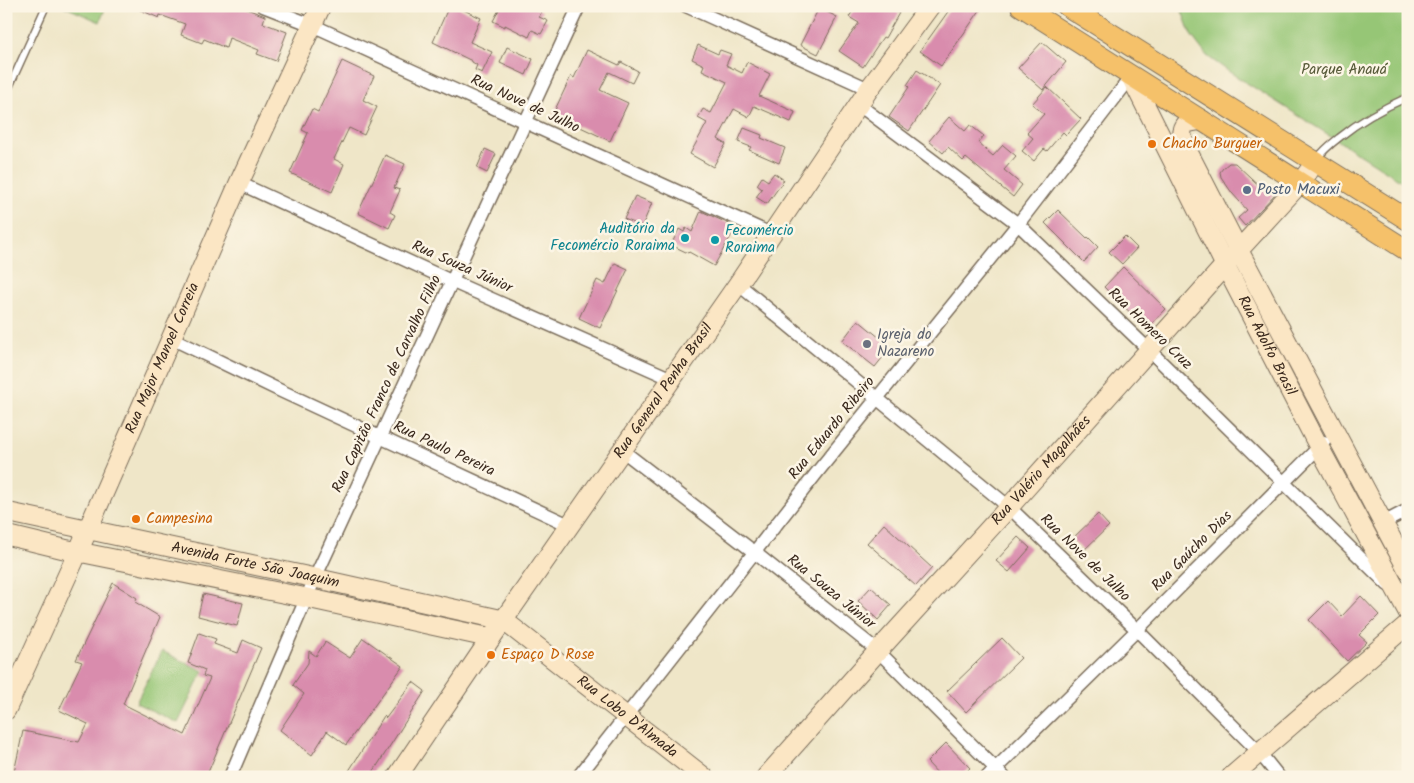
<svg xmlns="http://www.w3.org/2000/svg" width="1414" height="783" viewBox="0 0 1414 783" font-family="Kalam,sans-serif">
  <rect width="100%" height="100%" fill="#fcf5e5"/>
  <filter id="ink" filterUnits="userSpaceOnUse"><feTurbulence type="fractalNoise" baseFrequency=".02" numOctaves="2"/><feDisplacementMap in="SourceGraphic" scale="10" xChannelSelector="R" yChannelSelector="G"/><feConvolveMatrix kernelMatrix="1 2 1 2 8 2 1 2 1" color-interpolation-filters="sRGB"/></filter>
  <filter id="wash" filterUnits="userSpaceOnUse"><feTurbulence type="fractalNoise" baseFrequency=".0096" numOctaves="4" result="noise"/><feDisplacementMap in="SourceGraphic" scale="20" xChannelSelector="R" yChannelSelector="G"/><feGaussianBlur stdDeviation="1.12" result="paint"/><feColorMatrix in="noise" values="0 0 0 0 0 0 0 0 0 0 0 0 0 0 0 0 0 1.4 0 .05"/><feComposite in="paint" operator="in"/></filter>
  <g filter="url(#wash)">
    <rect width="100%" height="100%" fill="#efe6c8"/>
    <!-- green -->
    <path fill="#96c676" stroke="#68784a" d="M63 6H106L100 22Z
      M1180 6H1408V185L1231 73 1207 56 1191 35Z
      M162 651 203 671 178 723 136 703Z"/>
    <g id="blocks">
      <!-- building -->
      <path fill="#d98cad" d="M131 6H239L265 16 263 23 287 32 276 61 257 54 259 50 229 38 226 48 204 39 202 43 181 35 185 24 160 15 159 18Z
        M449 6H455L481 18 470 42 492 52 482 73 475 70 477 65 472 62V61L433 42Z
        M501 6H532L542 11 539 17 548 21 541 34 532 30 529 37 505 25V27L493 21Z
        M856 6H887L899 13 885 38 883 37 863 67 839 51 859 23 849 17Z
        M952 6H983L941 66 920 51Z
        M819 8 837 17 818 54 800 45Z
        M1042 42 1058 56V55L1066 62 1043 90 1018 68Z
        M698 45 718 54 720 50 731 54 726 65 742 73 747 62 770 74 759 96 795 112 791 122 754 106 749 117 734 109 718 139 726 144 713 167 690 154 707 123 698 118 703 109 711 113 727 82 702 70 704 65 692 59Z
        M507 47 533 59 526 75 500 63Z
        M587 50 619 65 621 62 638 71 632 83 609 72 600 90 628 103 610 141 553 114 571 76 574 78Z
        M342 61 374 76 363 100 377 107 364 135 349 128 334 159 344 164 332 192 290 173 308 133 302 130 312 109 318 112Z
        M917 70 940 85 909 131 889 117 909 87 907 85Z
        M1047 87 1081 119 1066 135 1063 132 1047 151 1044 149 1034 161 1022 151 1033 138 1027 133 1044 114 1032 104Z
        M949 117 965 131 970 125 984 136 978 143 993 156 1003 145 1016 156 1004 170 1022 185 1013 197 966 158 963 161 948 147 943 153 929 141Z
        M744 128 762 135 761 138 785 148 779 163 749 150 751 147 738 142Z
        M485 149 496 154 487 173 477 168Z
        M385 155 405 164 394 188 400 190 390 212 395 215 389 228 358 213Z
        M1229 163H1235L1266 192 1273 185 1278 191 1245 226 1238 218 1247 210 1232 193 1221 177 1220 172 1223 168Z
        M774 173 784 180 767 204 756 197 762 189 757 185 762 177 768 181Z
        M635 196 652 203 642 226 624 219Z
        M1058 210 1087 238 1088 237 1098 247 1084 262 1045 223Z
        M701 211 736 227 714 266 689 252 688 253 671 245 679 229 684 232 686 228 692 232Z
        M1125 236 1137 248 1122 264 1109 252Z
        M615 263 628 269 600 328 579 318 597 280 605 284Z
        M1123 267 1166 309 1147 329 1104 287Z
        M858 320 891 347 875 367 842 341Z
        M1098 514 1109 526 1083 551 1072 539Z
        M884 524 932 568 916 586 867 543Z
        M1018 537 1030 548 1009 572 996 561Z
        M113 583 137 598 135 602 160 617 123 704 185 735 210 678 203 676 205 670 188 663 199 633 216 639 214 644 238 653 243 640 261 648 206 777H13L23 731 79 742 88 724 59 710 82 662 76 660Z
        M871 587 891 605 878 620 858 601Z
        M203 594 243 603 237 626 198 616Z
        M1361 596 1379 615 1359 635 1367 642 1347 661 1309 620 1328 601 1342 616Z
        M363 638 403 666 346 745 327 731 312 755 280 730 304 694 293 685 308 663 309 651 316 656 325 642 350 658Z
        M1002 638 1021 658 966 712 947 691Z
        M413 682 425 691 370 777H345L384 716 386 718Z
        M946 743 970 768 961 777H941L927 762Z"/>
    </g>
  </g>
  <g filter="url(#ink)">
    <use href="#blocks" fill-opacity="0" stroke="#7a6c5a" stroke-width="1"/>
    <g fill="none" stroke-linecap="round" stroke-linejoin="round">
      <!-- lane casing -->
      <g stroke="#7a6c5a" stroke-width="9">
        <path id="lane" d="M6 94 46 6
          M1317 159C1323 150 1331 144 1340 137 1361 120 1383 108 1408 97"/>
      </g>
      <!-- street casing -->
      <g stroke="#7a6c5a" stroke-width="15">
        <path id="street" d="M263 6 312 25 771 234
          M686 6 869 89
          M859 105 1018 224 1149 350 1388 585
          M239 183 453 282 672 379
          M738 284 1009 507 1137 630 1259 752 1279 777
          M171 338 281 391 569 525
          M623 451 754 552 878 651 1004 777
          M1383 523 1408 510
          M230 777 315 578 579 6
          M578 777 819 470 1018 224 1131 77
          M987 777 1137 630 1324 442"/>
      </g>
      <!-- secondary casing -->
      <g stroke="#7a6c5a" stroke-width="21">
        <g id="secondary">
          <path id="s1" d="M1131 77 1225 265 1319 447 1408 612"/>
          <path d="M1202 120 1186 123C1179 131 1182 137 1185 146L1239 251 1408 570"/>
          <path id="s2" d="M6 512 315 578 503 620 704 777"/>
          <path d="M6 535 64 549 307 598 491 638"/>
          <path id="s3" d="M6 710 78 552 239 183 321 6"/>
          <path id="s4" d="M397 777 491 638 738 284 869 89 930 6"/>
          <path id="s5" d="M766 777 878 651 1009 507 1225 265 1301 182 1316 161"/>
          <path d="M1231 777 1408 624"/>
        </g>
      </g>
      <!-- primary casing -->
      <g stroke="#7a6c5a" stroke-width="22">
        <path id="primary" d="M1021 6 1408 251
          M1067 6 1408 220"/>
      </g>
      <!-- lane -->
      <use href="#lane" stroke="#fff" stroke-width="6"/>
      <!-- street -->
      <use href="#street" stroke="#fff" stroke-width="12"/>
      <!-- secondary -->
      <use href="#secondary" stroke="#fbe6c4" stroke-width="19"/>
      <!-- primary -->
      <use href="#primary" stroke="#f5c16b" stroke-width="20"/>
    </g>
  </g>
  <!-- markers -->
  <g fill="#e8710a" stroke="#fcf5e5" stroke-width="2">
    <circle cx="1152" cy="144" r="5"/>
    <circle cx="136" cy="519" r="5"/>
    <circle cx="491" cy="655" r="5"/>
  </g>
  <circle fill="#5c6f8a" stroke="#fcf5e5" stroke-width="2" cx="1247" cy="190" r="5"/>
  <g fill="#0f9aa8" stroke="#fcf5e5" stroke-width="2">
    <circle cx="685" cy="238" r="5"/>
    <circle cx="715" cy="240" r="5"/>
  </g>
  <circle fill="#6b7280" stroke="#fcf5e5" stroke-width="2" cx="867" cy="344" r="5"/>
  <g text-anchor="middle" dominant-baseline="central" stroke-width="5" stroke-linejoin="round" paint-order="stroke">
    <!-- park labels -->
    <g font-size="15" fill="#565938" stroke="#fcf5e5">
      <text x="1344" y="70">Parque Anauá</text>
    </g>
    <!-- street labels -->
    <g font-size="15" fill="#3b2a1e" stroke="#fcf5e5">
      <text transform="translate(525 104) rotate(25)">Rua Nove de Julho</text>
      <text transform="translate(462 267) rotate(24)">Rua Souza Júnior</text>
      <text transform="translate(1150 329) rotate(44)">Rua Homero Cruz</text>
      <text stroke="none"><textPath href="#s1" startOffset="301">Rua Adolfo Brasil</textPath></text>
      <text stroke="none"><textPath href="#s3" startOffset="385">Rua Major Manoel Correia</textPath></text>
      <text transform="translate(387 384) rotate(-65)">Rua Capitão Franco de Carvalho Filho</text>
      <text stroke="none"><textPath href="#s4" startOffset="469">Rua General Penha Brasil</textPath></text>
      <text transform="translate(832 428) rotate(-51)">Rua Eduardo Ribeiro</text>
      <text transform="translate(444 449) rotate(25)">Rua Paulo Pereira</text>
      <text stroke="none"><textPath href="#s5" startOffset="412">Rua Valério Magalhães</textPath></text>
      <text transform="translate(1192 551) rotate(-45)">Rua Gaúcho Dias</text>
      <text transform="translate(1085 558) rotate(44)">Rua Nove de Julho</text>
      <text stroke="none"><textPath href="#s2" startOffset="255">Avenida Forte São Joaquim</textPath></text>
      <text transform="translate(831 592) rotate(39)">Rua Souza Júnior</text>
      <text stroke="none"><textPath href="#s2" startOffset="666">Rua Lobo D'Almada</textPath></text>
    </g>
    <!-- food labels -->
    <g font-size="15" fill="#c56008" stroke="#fcf5e5" text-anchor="start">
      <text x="1162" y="144">Chacho Burguer</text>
      <text x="146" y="519">Campesina</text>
      <text x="501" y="655">Espaço D Rose</text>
    </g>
    <!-- service labels -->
    <g font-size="15" fill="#4e5e75" stroke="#fcf5e5" text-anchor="start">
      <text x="1257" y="190">Posto Macuxi</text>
    </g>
    <!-- culture labels -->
    <g font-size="15" fill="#0d838f" stroke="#fcf5e5" text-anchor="end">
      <text x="675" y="229">Auditório da<tspan x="675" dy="17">Fecomércio Roraima</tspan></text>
      <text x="725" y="231" text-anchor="start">Fecomércio<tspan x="725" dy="17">Roraima</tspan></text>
    </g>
    <!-- worship labels -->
    <g font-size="15" fill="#5b616d" stroke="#fcf5e5" text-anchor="start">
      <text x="877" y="335">Igreja do<tspan x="877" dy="17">Nazareno</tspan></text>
    </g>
  </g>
  <!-- margin -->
  <rect width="1414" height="783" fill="none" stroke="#fcf5e5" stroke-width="25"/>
</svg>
